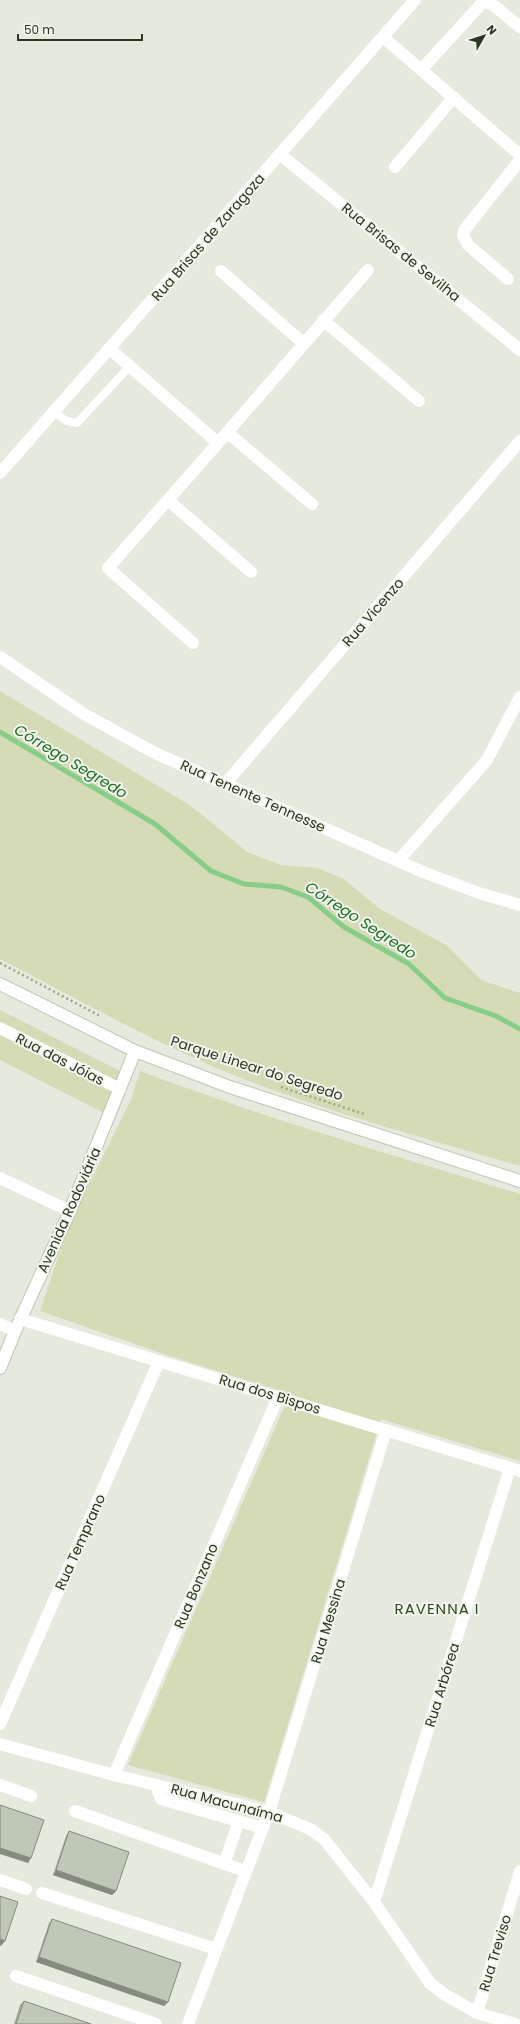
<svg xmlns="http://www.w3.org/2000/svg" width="520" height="2024" viewBox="0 0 520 2024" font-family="Poppins,sans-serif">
  <rect width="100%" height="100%" fill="#e5e9de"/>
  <!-- green -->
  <path fill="#d5dab7" d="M0 691 191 806 247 852 281 865 317 868 344 879 380 909 446 945 481 980 520 993V1166C429 1139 338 1115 249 1081 163 1048 82 1001 0 959Z
    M0 1010 124 1073 106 1114 0 1060Z
    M140 1071C265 1118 392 1155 520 1194V1461L381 1419 264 1802 128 1765 290 1394 164 1354 40 1311 69 1225 131 1100Z"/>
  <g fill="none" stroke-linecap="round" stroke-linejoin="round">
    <!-- stream -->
    <path stroke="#87cd89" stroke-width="5" d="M0 732 155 824 211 871 244 884 281 887 308 897 344 927 409 964 445 998 496 1016 520 1029"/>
    <!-- secondary casing -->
    <g stroke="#bdc8b2" stroke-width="14">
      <path id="secondary" d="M0 984 135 1051 230 1087 520 1181
        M0 1368 15 1331 70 1211 135 1051"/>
    </g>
    <!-- path -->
    <path stroke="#94ac80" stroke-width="2.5" stroke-dasharray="2 3" stroke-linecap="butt" d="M0 963 100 1016
      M281 1087 364 1114"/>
    <!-- lane -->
    <path stroke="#fff" stroke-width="8" d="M54 412 67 421 77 423 130 366"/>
    <!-- street -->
    <path stroke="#fff" stroke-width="12" d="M383 37 520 155
      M421 70 483 2 492 4 520 27
      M281 155 520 350
      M395 167 454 97
      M221 271 303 343
      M508 279 468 245 463 235 465 229 520 160
      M323 320 419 401
      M110 349 218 443 108 568 193 643
      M227 432 312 504
      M218 443 368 270
      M0 473 415 0
      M168 500 251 572
      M0 657 84 714 153 752 423 872 479 893 520 905
      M225 784 520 441
      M398 861 487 760 520 697
      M0 1028 120 1089
      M0 1178 70 1211
      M20 1319 520 1471
      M0 1324 15 1331
      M0 1724 159 1361
      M0 1744 114 1775 269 1812 310 1829 324 1839 374 1902 430 1983 444 1994 477 2013 515 2024
      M114 1775 278 1397
      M0 1785 31 1796
      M156 1785 161 1799 263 1828
      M75 1811 245 1871
      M224 1864 239 1821
      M0 1880 26 1889
      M42 1893 216 1949
      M374 1902 510 1468
      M16 1976 156 2024
      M477 2013 520 1871
      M188 2024 269 1812 386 1430"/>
    <!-- secondary -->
    <use href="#secondary" stroke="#fff" stroke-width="12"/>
  </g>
  <!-- wall -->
  <path fill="#a4ab9d" d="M69 1831 116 1891 112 1895 53 1875 66 1836Z
    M52 1919 168 2002 164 2006 36 1962 49 1923Z
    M24 2001 91 2024H14L20 2005Z"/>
  <!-- shaded-wall -->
  <path fill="#868b80" d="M0 1848 31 1858 28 1863 0 1854Z
    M56 1870 116 1891 112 1895 53 1875Z
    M0 1939 5 1941 1 1946 0 1945Z
    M39 1957 168 2002 164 2006 36 1962Z"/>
  <!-- building -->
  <path fill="#bfc7b7" stroke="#868b80" d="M0 1805 44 1820 31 1858 0 1848Z
    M69 1831 129 1852 116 1891 56 1870Z
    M0 1896 18 1902 5 1941 0 1939Z
    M52 1919 181 1963 168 2002 39 1957Z
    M24 2001 91 2024H16Z"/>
  <g text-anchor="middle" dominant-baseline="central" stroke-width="4" stroke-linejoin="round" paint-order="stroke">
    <!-- street labels -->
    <g font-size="14" fill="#2a3820" stroke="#f3f6ee">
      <text transform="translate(208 237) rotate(-49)">Rua Brisas de Zaragoza</text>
      <text transform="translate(401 252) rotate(39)">Rua Brisas de Sevilha</text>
      <text transform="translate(373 612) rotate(-49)">Rua Vicenzo</text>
      <text transform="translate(253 796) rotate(24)">Rua Tenente Tennesse</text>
      <text transform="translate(60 1059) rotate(27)">Rua das Jóias</text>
      <text transform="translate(257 1068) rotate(18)">Parque Linear do Segredo</text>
      <text transform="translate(69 1210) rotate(-66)">Avenida Rodoviária</text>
      <text transform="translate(270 1394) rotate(17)">Rua dos Bispos</text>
      <text transform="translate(80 1542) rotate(-66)">Rua Temprano</text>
      <text transform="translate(196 1586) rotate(-67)">Rua Bonzano</text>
      <text transform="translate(328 1621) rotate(-73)">Rua Messina</text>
      <text transform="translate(442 1685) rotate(-73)">Rua Arbórea</text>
      <text transform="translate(227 1803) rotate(15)">Rua Macunaíma</text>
      <text transform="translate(495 1953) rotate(-73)">Rua Treviso</text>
    </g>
    <!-- water labels -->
    <g font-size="15" font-style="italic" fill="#1d7120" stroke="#f3f6ee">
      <text transform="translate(71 761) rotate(31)">Córrego Segredo</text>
      <text transform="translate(361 920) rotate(33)">Córrego Segredo</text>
    </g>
    <!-- neighbourhood labels -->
    <g font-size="15" letter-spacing="1" fill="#2e491d" stroke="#f3f6ee">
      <text x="437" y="1608">RAVENNA I</text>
    </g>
  </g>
  <!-- north arrow -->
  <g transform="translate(484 36) rotate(51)" stroke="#f3f6ee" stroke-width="3" paint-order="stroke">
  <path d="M0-3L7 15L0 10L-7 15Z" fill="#2a3820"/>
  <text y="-6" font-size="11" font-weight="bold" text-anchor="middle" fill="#2a3820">N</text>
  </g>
  <!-- scale -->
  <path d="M18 34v6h124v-6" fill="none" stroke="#2a3820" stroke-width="2"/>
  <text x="24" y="34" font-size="12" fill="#2a3820" stroke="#f3f6ee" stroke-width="3" paint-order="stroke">50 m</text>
</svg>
